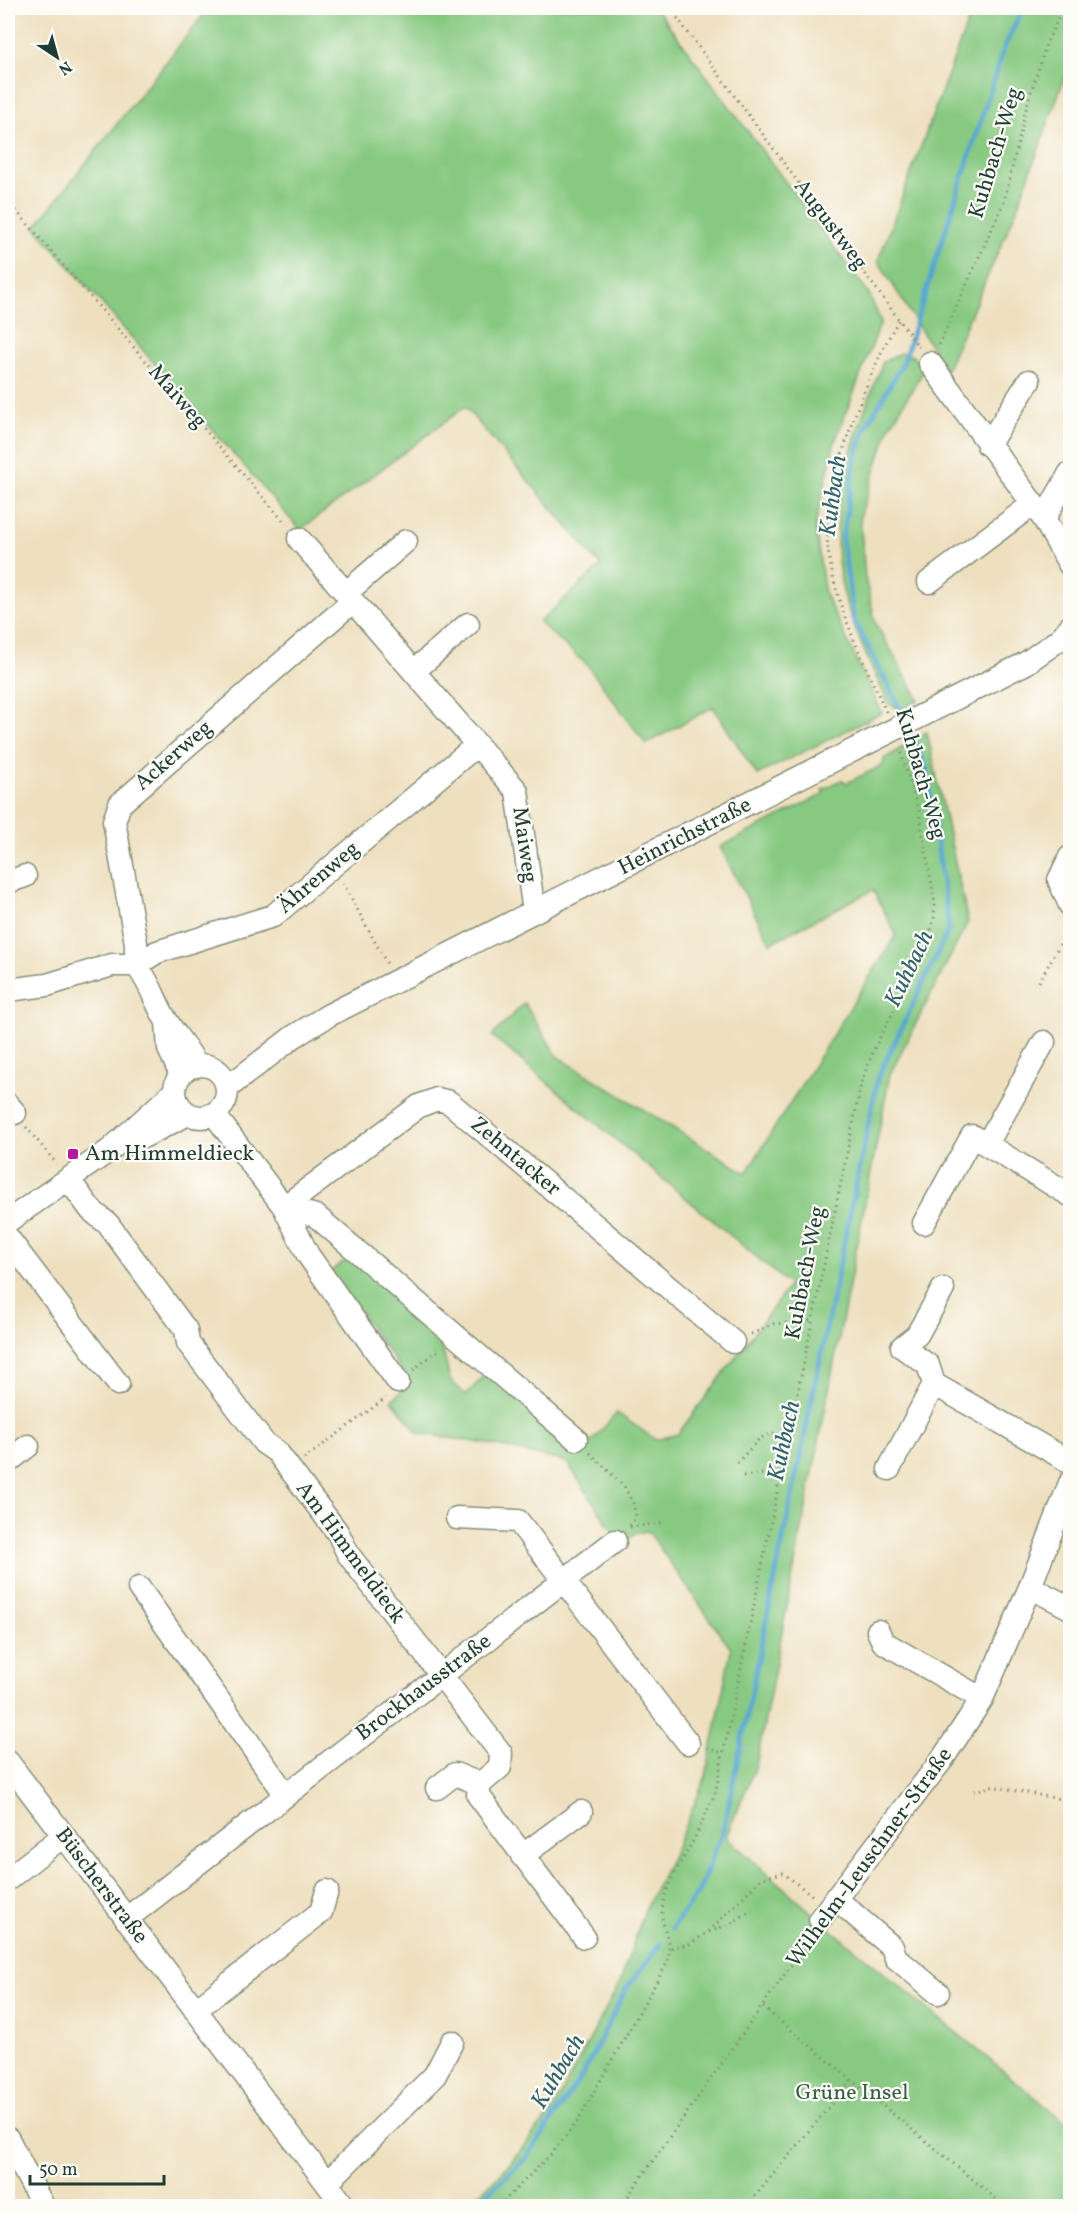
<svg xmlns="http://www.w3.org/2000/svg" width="1078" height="2214" viewBox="0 0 1078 2214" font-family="Vollkorn,serif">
  <rect width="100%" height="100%" fill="#fdfcf7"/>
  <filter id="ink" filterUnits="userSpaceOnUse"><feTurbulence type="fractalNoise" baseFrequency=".0167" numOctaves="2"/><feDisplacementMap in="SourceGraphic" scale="12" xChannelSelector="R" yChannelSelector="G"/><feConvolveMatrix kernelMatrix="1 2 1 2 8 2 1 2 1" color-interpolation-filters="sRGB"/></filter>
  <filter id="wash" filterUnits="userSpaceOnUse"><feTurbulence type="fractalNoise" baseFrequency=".008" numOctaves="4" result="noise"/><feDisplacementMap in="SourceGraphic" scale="24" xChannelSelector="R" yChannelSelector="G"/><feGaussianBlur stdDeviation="1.35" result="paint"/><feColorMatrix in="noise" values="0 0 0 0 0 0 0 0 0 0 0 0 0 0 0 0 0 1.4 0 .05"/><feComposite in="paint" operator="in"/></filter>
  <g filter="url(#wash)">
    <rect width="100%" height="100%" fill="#eedfbe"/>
    <!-- green -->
    <path fill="#87c981" stroke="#53835a" stroke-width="1.5" d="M209 8H656L869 294 881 322 835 441 815 526 825 594 882 713 757 775 713 707 646 744 587 665 539 622 601 566 465 407 300 530 35 227Z
      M973 8H1070V62L1017 209 946 371 878 261Z
      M900 353 913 356 924 370 889 428 860 517 865 578 876 624 919 700 899 710 888 703C874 671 857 639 847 606 820 519 852 442 883 362Z
      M927 732 968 922 890 1074 756 1766 726 1837 828 1927 1070 2126V2206H465L500 2175 551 2113 620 1982 645 1910 678 1843 706 1776 731 1649 648 1531 637 1533 621 1544 567 1462 488 1444 418 1433 392 1400 411 1383 330 1272 352 1256 438 1330 450 1380 466 1395 485 1375 535 1395 589 1444 617 1413 656 1440 678 1434 790 1285 492 1036 524 1003 558 1057 746 1173 896 935 873 890 770 943 720 847 824 794 822 790 841 780 847 783 883 765 884 759Z"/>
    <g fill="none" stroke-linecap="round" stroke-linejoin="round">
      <!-- stream -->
      <path stroke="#55a6cf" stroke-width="5" d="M905 718 854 620 842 539 855 459 866 427 903 363 1004 48 1023 8
        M672 1928 699 1891 724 1827 878 1077 949 929 927 771 910 729
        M474 2206 527 2157 583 2074 626 1989 660 1944"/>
    </g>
  </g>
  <g filter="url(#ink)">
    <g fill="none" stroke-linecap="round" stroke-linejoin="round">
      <!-- minor casing -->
      <g stroke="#868e79" stroke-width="25">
        <path id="minor" d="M930 363 1044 519 1070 565
          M988 445 1029 381
          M1044 519 1070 473
          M299 539 517 791 534 912
          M929 582 1033 504
          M346 593 406 541
          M414 671 468 624
          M1070 857 1059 880 1070 905
          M8 882 25 876
          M136 965V943L114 821 120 804 353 601
          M136 965 157 952 273 916 477 745
          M8 990 47 985 112 965H136C153 986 155 1004 168 1023 177 1038 189 1050 197 1066
          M167 1023 169 1049 181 1075
          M175 1091a26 26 0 1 1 52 0a26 26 0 1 1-52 0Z
          M227 1088 293 1037 329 1015 1026 663 1060 639 1070 627
          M8 1105 15 1113
          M214 1114 284 1207 419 1106 437 1099 449 1102 733 1342
          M131 1143 188 1114
          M987 1144 1044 1042
          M69 1180 91 1210 108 1224 186 1330 188 1343 264 1443 277 1452 338 1533 348 1554 497 1748 501 1753 500 1767 480 1784 478 1795 584 1937
          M8 1221 110 1150 175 1091
          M924 1223 972 1136 1070 1195
          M8 1238 118 1384
          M943 1289 917 1335 902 1347 928 1365 934 1384 1070 1462
          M398 1382 308 1255 284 1207 316 1216 576 1439
          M8 1462 28 1446
          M889 1469 934 1384
          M457 1518 518 1521 688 1743
          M1030 1587 1070 1608
          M139 1588 286 1795
          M878 1631 883 1642 982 1699
          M8 1762 344 2206
          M437 1788 455 1774 480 1784
          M522 1856 581 1812
          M8 1879 63 1836
          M835 1898 892 1947 896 1958 938 1993
          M126 1919 615 1541
          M820 1919 941 1761 982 1699 1030 1587 1070 1483
          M195 2010 321 1912 327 1891
          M8 2139 43 2206
          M327 2183 435 2075 452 2042"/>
      </g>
      <!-- path -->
      <path stroke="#868e79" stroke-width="3" stroke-dasharray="1.5 4.5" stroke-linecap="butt" d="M670 8 919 347
        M8 201 286 524
        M939 345 1004 202 1027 105 1047 42 1063 8
        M886 712C863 659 835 607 828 549 821 490 869 368 900 318
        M343 883 387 964
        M1039 982 1070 926
        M26 1127 57 1164
        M751 1334 774 1324 813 1320
        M413 1370 441 1348
        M590 1453 624 1486 633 1503 636 1516 628 1529
        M304 1459 386 1398
        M737 1463 760 1438 771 1434 790 1435
        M743 1476 782 1472
        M630 1527 663 1523
        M707 1748 723 1753
        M974 1791 992 1786 1070 1801
        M709 1932 730 1924 752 1910
        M671 1948 690 1944 708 1932 762 1878 783 1873 814 1897
        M763 2007 1005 2206
        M499 2206 550 2155 577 2122 667 1963C674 1937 658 1927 663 1904 668 1879 684 1859 695 1837 702 1823 708 1808 715 1794L862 1080 875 1047 926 949 934 918 935 903 919 812 900 749
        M621 2206 811 1937
        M747 2206 852 2079"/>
      <!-- minor -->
      <use href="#minor" stroke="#fff" stroke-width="22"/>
    </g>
  </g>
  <!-- markers -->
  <rect fill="#b5179e" stroke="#fdfcf7" stroke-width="2" x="67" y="1148" width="12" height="12" rx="3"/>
  <g text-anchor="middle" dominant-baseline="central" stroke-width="4.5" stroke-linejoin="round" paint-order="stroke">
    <!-- street labels -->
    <g font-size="22" fill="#1f3d34" stroke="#fdfcf7">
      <text transform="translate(996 153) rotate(-73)">Kuhbach-Weg</text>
      <text transform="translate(830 225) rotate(53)">Augustweg</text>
      <text transform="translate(177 397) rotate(49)">Maiweg</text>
      <text transform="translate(174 756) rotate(-41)">Ackerweg</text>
      <text transform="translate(920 774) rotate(74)">Kuhbach-Weg</text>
      <text transform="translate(685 837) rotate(-27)">Heinrichstraße</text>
      <text transform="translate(524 845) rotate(82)">Maiweg</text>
      <text transform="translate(319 878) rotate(-40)">Ährenweg</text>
      <text transform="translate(515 1157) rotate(40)">Zehntacker</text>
      <text transform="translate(806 1273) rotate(-79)">Kuhbach-Weg</text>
      <text transform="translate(350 1553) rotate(54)">Am Himmeldieck</text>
      <text transform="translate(424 1688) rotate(-37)">Brockhausstraße</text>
      <text transform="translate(870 1858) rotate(-54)">Wilhelm-Leuschner-Straße</text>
      <text transform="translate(101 1886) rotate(53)">Büscherstraße</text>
    </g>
    <!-- poi labels -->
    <g font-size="22" fill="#1f3d34" stroke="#fdfcf7" text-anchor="start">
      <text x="85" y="1154">Am Himmeldieck</text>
    </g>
    <!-- park labels -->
    <g font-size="22" fill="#396047" stroke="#fdfcf7">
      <text x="852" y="2093">Grüne Insel</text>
    </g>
    <!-- water labels -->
    <g font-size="24" font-style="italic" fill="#32626a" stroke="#fdfcf7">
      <text transform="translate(834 496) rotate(-82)">Kuhbach</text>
      <text transform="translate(910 969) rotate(-64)">Kuhbach</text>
      <text transform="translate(785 1441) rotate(-78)">Kuhbach</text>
      <text transform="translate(559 2072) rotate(-59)">Kuhbach</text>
    </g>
  </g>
  <!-- margin -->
  <rect width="1078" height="2214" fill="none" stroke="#fdfcf7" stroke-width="30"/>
  <!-- north arrow -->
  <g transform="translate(57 57) rotate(144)" stroke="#fdfcf7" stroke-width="4.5" paint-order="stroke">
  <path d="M0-4.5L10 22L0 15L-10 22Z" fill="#1f3d34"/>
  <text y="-9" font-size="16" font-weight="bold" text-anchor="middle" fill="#1f3d34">N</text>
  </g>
  <!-- scale -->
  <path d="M30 2175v9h134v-9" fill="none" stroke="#1f3d34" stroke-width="3"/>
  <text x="39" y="2175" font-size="18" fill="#1f3d34" stroke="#fdfcf7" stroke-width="4.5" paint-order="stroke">50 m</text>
</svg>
